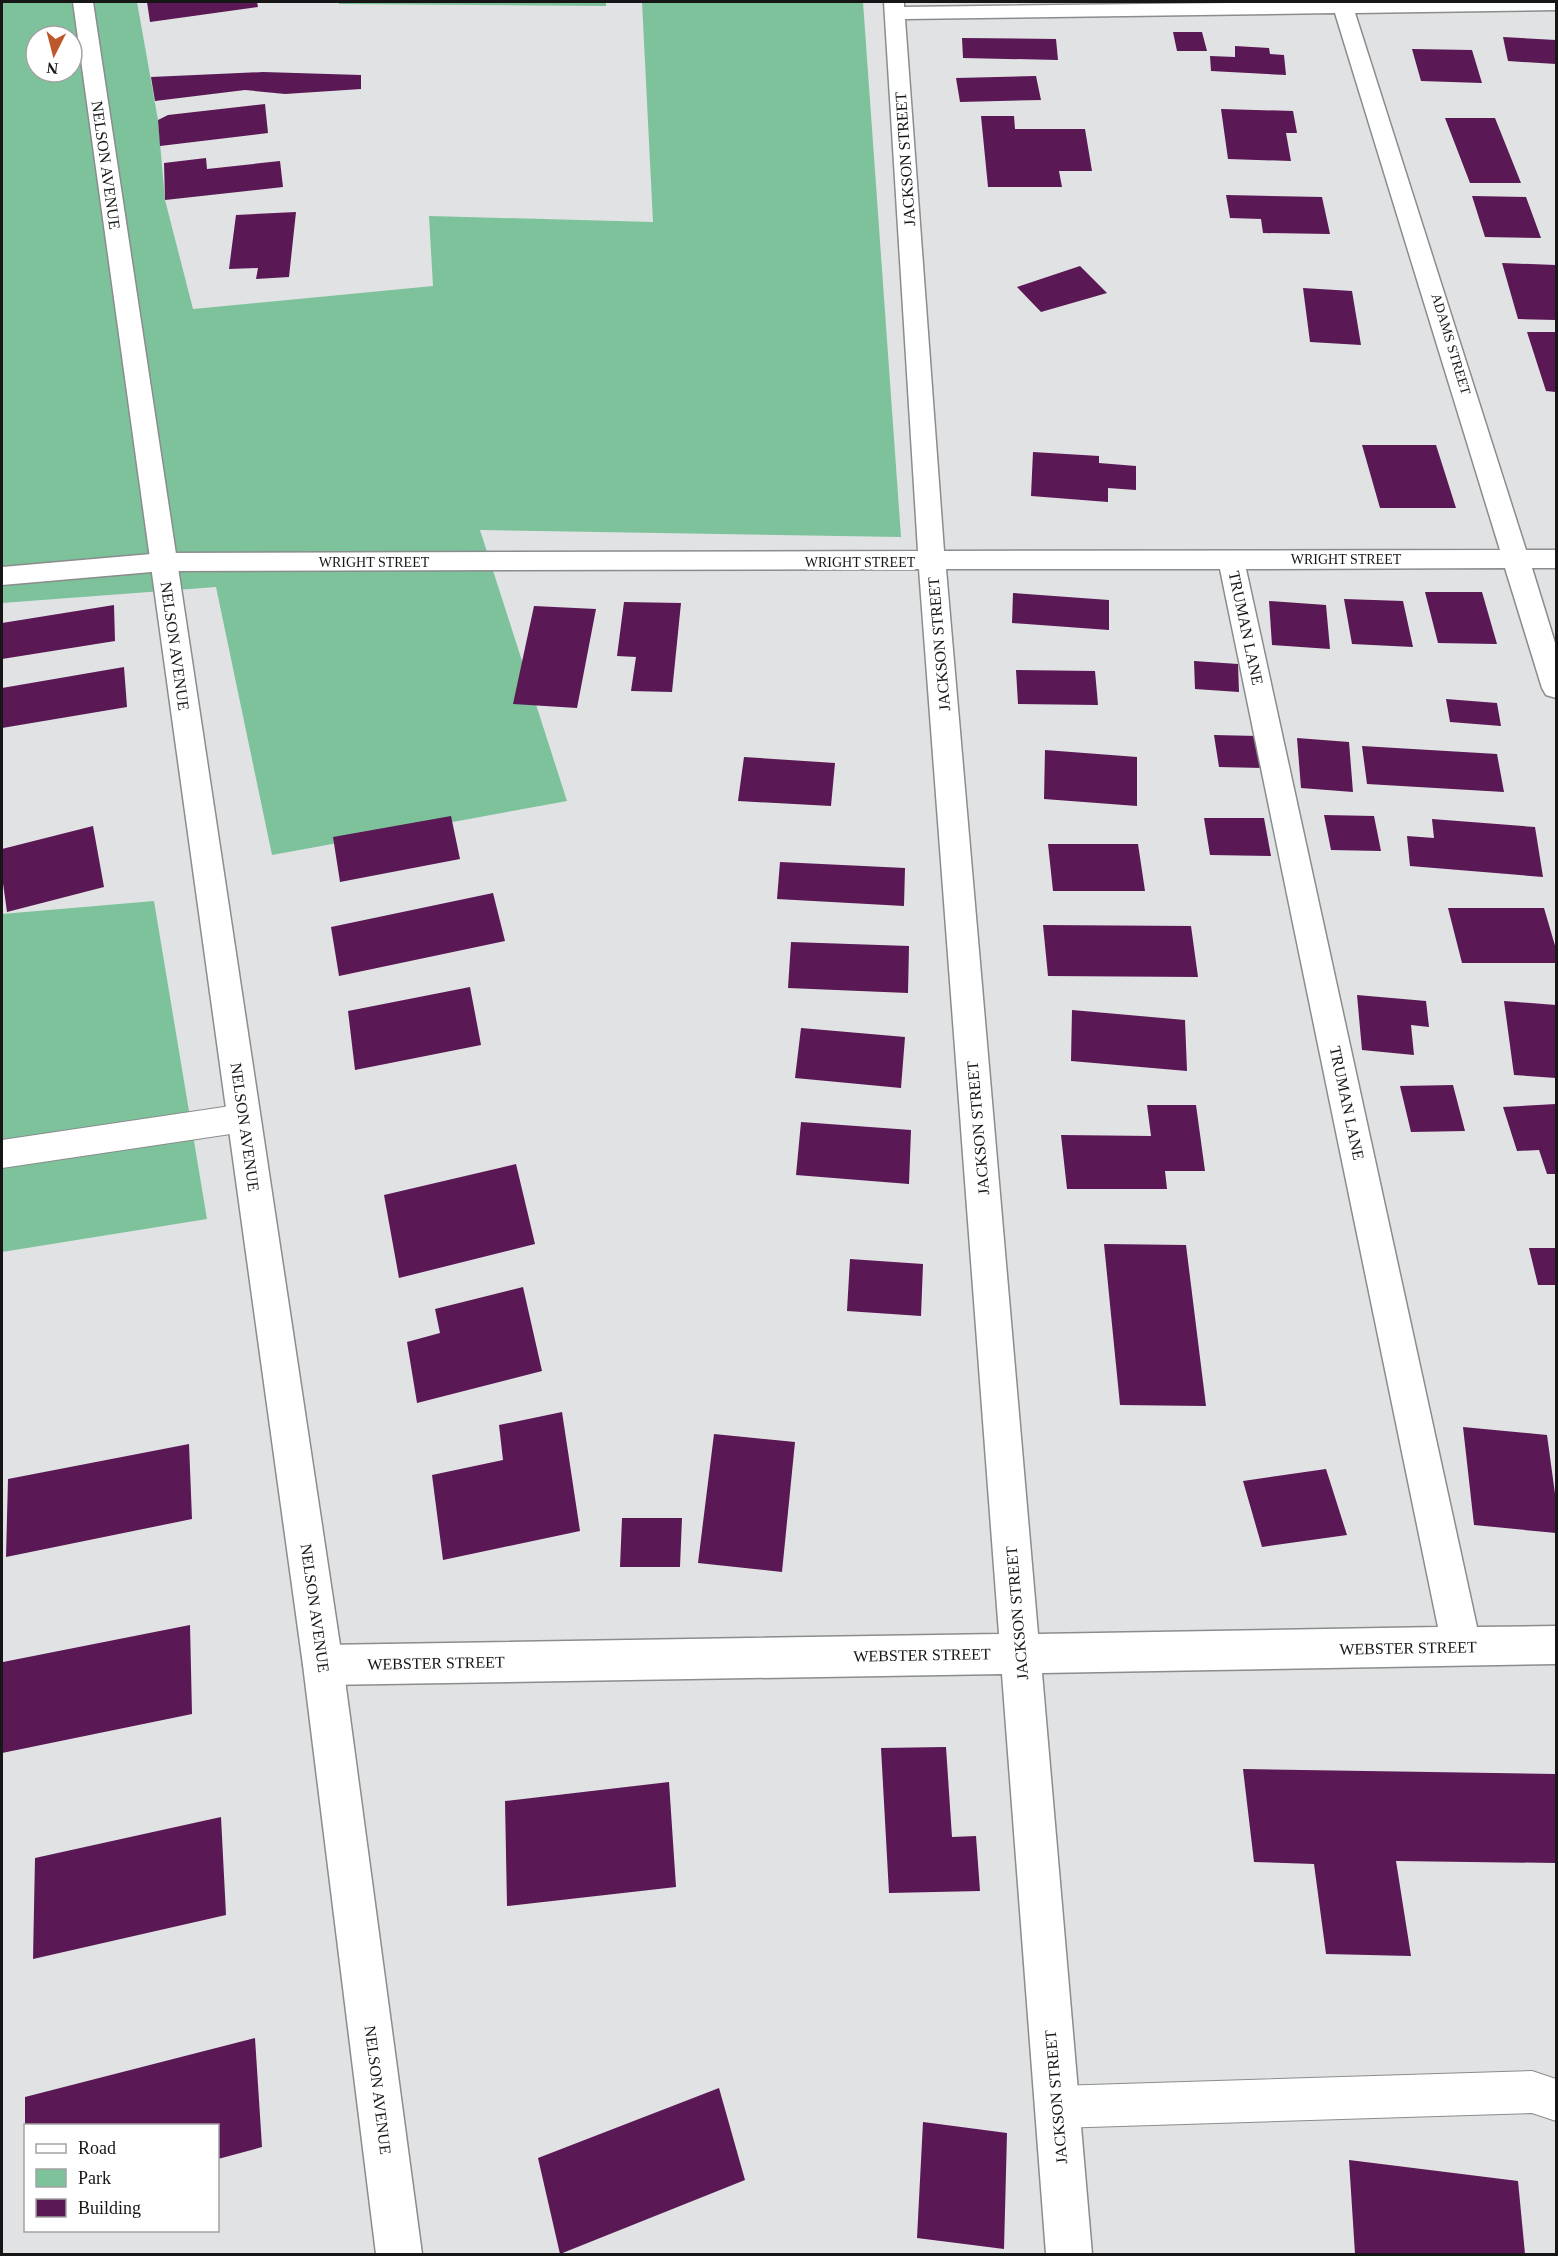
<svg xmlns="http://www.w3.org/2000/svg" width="1558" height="2256" viewBox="0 0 1558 2256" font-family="'Times New Roman',serif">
  <rect width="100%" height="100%" fill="#e0e2e3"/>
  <!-- green -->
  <path fill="#7ec29c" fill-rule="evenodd" d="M2 2H137L158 120 165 200 193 309 433 286 429 216 653 222 642 2H863L901 537 480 530 567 801 272 855 216 587 2 603ZM36 36H72V72H36Z
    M339 2H606V6L339 4Z
    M154 901 207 1219 2 1252V914Z"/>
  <!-- building -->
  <path fill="#5a1855" d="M147 2H257L258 7 150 22Z
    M1173 32H1202L1207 51H1177Z
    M1503 37 1556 40V64L1508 61Z
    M962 38 1056 39 1058 60 963 58Z
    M1235 46 1269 48 1270 54 1284 55 1286 75 1211 71 1210 56 1235 57Z
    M1412 49 1472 50 1482 83 1421 81Z
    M263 72 361 75V89L285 94 245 90 155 101 151 77Z
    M1036 76 1041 100 960 102 956 78Z
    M265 104 268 133 160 146 158 120 168 115Z
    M1221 109 1293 111 1297 133H1286L1291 161 1228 159Z
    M981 116H1014L1015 129H1085L1092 171H1059L1062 187H988Z
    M1445 118H1495L1521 183H1470Z
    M206 158 207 169 280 161 283 187 165 200 164 163Z
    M1226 195 1322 197 1330 234 1263 233 1261 219 1230 218Z
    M1472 196 1526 197 1541 238 1485 237Z
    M296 212 289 277 256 279 258 268 229 269 236 215Z
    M1502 263 1556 265V320L1518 319Z
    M1080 266 1107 293 1041 312 1017 287Z
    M1303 288 1352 291 1361 345 1310 342Z
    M1527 332H1556V392L1546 391Z
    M1362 445H1436L1456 508H1380Z
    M1033 452 1099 456V463L1136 466V490L1108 488V502L1031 496Z
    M1425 592H1482L1497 644 1438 643Z
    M1013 593 1109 600V630L1012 623Z
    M1344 599 1403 601 1413 647 1352 644Z
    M1269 601 1326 605 1330 649 1272 645Z
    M624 602 681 603 672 692 631 691 636 657 617 656Z
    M114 605 115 641 2 659V623Z
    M534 606 596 609 577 708 513 704Z
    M1194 661 1238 664 1239 692 1195 689Z
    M124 667 127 707 2 728V688Z
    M1016 670 1095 671 1098 705 1018 704Z
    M1446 699 1497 703 1501 726 1450 722Z
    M1214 735 1257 736 1262 768 1219 767Z
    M1297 738 1349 742 1353 792 1301 788Z
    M1362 746 1497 754 1504 792 1367 784Z
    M1045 750 1137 757V806L1044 799Z
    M744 757 835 763 831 806 738 801Z
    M1324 815 1374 816 1381 851 1331 850Z
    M451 816 460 859 340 882 333 837Z
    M1204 818H1264L1271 856 1210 855Z
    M1432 819 1535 827 1543 877 1410 866 1407 836 1434 838Z
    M93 826 104 887 7 912 2 876V849Z
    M1048 844H1138L1145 891H1053Z
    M780 862 905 868 904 906 777 899Z
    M493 893 505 941 339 976 331 927Z
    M1448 908H1544L1556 949V963H1462Z
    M1043 925 1191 926 1198 977 1048 976Z
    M791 942 909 946 908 993 788 988Z
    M470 987 481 1045 355 1070 348 1011Z
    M1357 995 1426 1001 1429 1027 1411 1025 1414 1055 1362 1050Z
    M1504 1001 1556 1005V1078L1514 1075Z
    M1072 1010 1185 1020 1187 1071 1071 1061Z
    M801 1028 905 1037 901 1088 795 1078Z
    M1453 1085 1465 1131 1411 1132 1400 1086Z
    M1556 1104V1174H1547L1539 1150 1517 1151 1503 1107Z
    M1147 1105H1196L1205 1171H1165L1167 1189H1067L1061 1135 1151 1136Z
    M801 1122 911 1130 909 1184 796 1175Z
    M516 1164 535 1244 399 1278 384 1195Z
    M1104 1244 1186 1245 1206 1406 1120 1405Z
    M1529 1248H1556V1285H1538Z
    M850 1259 923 1264 921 1316 847 1311Z
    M523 1287 542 1371 417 1403 407 1342 440 1333 435 1309Z
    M562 1412 580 1531 443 1560 432 1475 503 1460 499 1425Z
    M1463 1427 1547 1435 1556 1501V1533L1474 1525Z
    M714 1434 795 1442 782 1572 698 1563Z
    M189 1444 192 1519 6 1557 8 1479Z
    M1326 1469 1347 1535 1262 1547 1243 1481Z
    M622 1518H682L680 1567H620Z
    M190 1625 192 1714 2 1753 3 1662Z
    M946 1747 952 1837 976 1836 980 1891 889 1893 881 1748Z
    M1243 1769 1556 1774V1863L1396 1861 1411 1956 1326 1954 1314 1864 1254 1862Z
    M669 1782 676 1887 507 1906 505 1801Z
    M221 1817 226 1915 33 1959 35 1858Z
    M255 2038 262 2147 218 2159V2126H25V2097Z
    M719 2088 745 2180 560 2254 538 2158Z
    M923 2122 1007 2133 1004 2249 917 2238Z
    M1349 2160 1518 2181 1525 2254H1355Z"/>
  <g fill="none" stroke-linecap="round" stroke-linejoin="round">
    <!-- service casing -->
    <g stroke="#8a8c8d" stroke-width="2">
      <path id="service" d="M244 1104 255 1108 260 1118 255 1128 244 1132 2 1168V1140Z
        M1532 2071 1556 2079V2121L1532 2113 1057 2128 1042 2122 1036 2107 1042 2092 1057 2086Z"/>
    </g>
    <!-- minor casing -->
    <g stroke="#8a8c8d" stroke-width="3">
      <path id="minor" d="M884 2H904V7L1303 2H1556V10L1355 13 1526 550H1556V568H1532L1556 646V698L1546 695 1542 688 1505 568 1246 569 1477 1627 1556 1626V1664L1042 1673 1092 2254H1046L1002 1674 323 1685 309 1679 303 1665 309 1651 323 1645 999 1634 919 569 163 571 2 585V567L163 553 918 551ZM1335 13 1500 550 944 551 905 19ZM946 569H1220L1438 1627 1038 1634Z"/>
    </g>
    <!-- tertiary casing -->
    <g stroke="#8a8c8d" stroke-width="3">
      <path id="tertiary" d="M73 2H93L343 1665 422 2254H376L303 1665Z"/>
    </g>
    <!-- service -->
    <use href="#service" fill="#fff" fill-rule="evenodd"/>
    <!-- minor -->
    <use href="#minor" fill="#fff" fill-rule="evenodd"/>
    <!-- tertiary -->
    <use href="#tertiary" fill="#fff" fill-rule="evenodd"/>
  </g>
  <g text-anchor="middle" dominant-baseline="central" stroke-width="6" stroke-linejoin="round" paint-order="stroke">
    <!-- far-street labels -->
    <g font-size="14" fill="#161617" stroke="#fff">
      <text transform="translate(1451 344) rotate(73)">ADAMS STREET</text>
      <text x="1346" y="559">WRIGHT STREET</text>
      <text x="374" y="562">WRIGHT STREET</text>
      <text x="860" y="562">WRIGHT STREET</text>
    </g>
    <!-- street labels -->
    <g font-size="16" fill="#161617" stroke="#fff">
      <text transform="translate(905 159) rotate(-94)">JACKSON STREET</text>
      <text transform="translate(106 165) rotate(82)">NELSON AVENUE</text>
      <text transform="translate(1246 628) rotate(78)">TRUMAN LANE</text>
      <text transform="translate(939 644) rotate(-95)">JACKSON STREET</text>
      <text transform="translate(175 646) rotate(82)">NELSON AVENUE</text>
      <text transform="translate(1347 1103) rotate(78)">TRUMAN LANE</text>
      <text transform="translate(245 1127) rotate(82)">NELSON AVENUE</text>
      <text transform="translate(978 1128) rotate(-95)">JACKSON STREET</text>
      <text transform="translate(315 1608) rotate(82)">NELSON AVENUE</text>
      <text transform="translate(1017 1613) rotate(-95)">JACKSON STREET</text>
      <text transform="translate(1408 1648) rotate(-1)">WEBSTER STREET</text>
      <text transform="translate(922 1655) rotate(-1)">WEBSTER STREET</text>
      <text transform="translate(436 1663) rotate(-1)">WEBSTER STREET</text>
      <text transform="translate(378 2090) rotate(83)">NELSON AVENUE</text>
      <text transform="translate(1056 2097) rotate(-95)">JACKSON STREET</text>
    </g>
  </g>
  <!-- border -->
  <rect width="1558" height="2256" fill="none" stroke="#161617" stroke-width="6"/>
  <!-- legend -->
  <rect x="24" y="2124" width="195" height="108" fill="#ffffff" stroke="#a2a2a2" stroke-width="1.5"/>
  <rect x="36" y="2144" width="30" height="9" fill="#ffffff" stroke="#a2a2a2" stroke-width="1.5"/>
  <text x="78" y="2154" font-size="18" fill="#161617">Road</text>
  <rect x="36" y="2169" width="30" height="18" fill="#7ec29c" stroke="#a2a2a2" stroke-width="1.5"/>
  <text x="78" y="2184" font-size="18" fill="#161617">Park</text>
  <rect x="36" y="2199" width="30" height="18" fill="#5a1855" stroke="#a2a2a2" stroke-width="1.5"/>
  <text x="78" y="2214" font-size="18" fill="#161617">Building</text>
  <!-- north arrow -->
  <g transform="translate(54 54) rotate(186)"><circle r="28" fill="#ffffff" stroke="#a2a2a2" stroke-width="1.5"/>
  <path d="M0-4.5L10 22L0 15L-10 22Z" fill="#be582b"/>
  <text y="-9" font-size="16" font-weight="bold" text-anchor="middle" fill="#161617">N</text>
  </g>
</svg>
